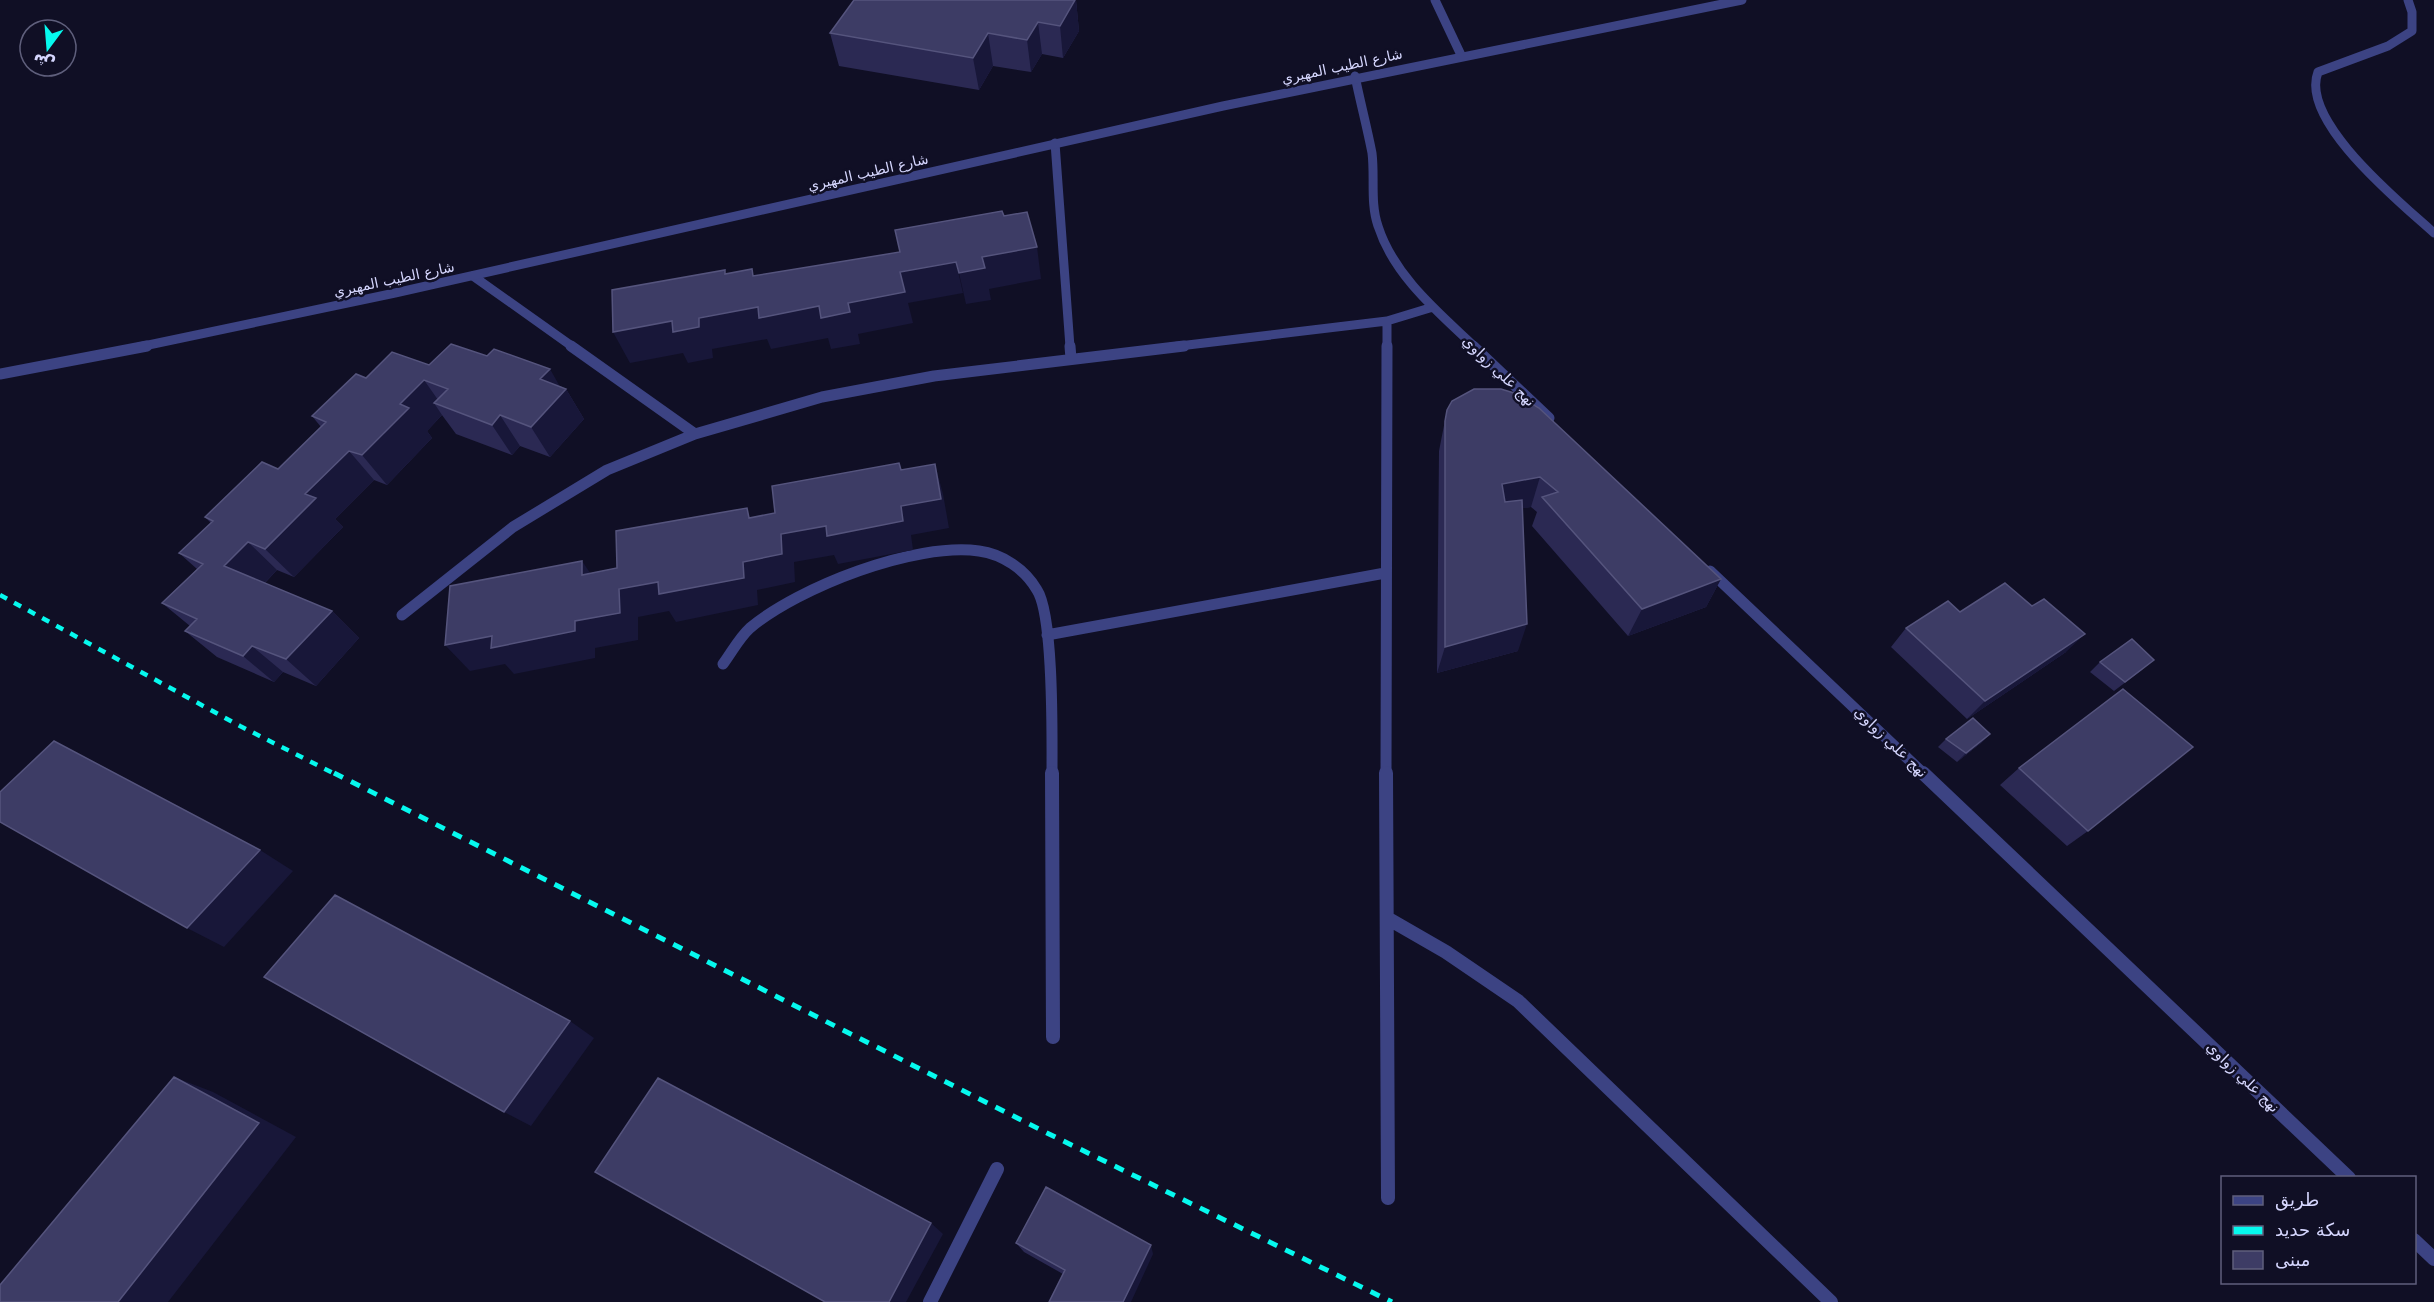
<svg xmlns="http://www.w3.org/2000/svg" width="2434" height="1302" viewBox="0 0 2434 1302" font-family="'DejaVu Sans',Cairo,sans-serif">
  <rect width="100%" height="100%" fill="#100f25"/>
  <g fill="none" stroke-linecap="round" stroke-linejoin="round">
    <!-- service-far1 -->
    <path stroke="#3c4383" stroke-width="9" d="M1435 0 1461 55"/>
    <!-- service -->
    <path stroke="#3c4383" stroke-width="14" d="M930 1302 997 1169"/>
    <!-- minor-far2 -->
    <path stroke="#3c4383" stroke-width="9" d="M2408 0 2412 12V31L2388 46 2318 72C2299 121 2401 203 2434 233
      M1355 76C1360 101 1367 127 1372 153 1375 177 1370 203 1378 226 1394 276 1438 312 1475 347
      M1055 143 1070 347
      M473 276 573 347
      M1171 347 1387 321
      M1387 347V321L1433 307"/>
    <!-- minor-far1 -->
    <path stroke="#3c4383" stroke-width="11" d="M571 346 695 434
      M1070 346 1071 359
      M1473 346 1549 418
      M1710 571 1925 775
      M402 615 513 527 607 470 695 434 822 397 934 376 1184 346
      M1047 635 1385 573
      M723 664C732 652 739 638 750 628 799 587 915 542 979 551 1002 554 1025 569 1037 590 1054 616 1052 739 1052 775
      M1386 775 1387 346"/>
    <!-- minor -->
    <path stroke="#3c4383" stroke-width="14" d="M1052 773 1053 1037
      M1386 773 1388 1198
      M1923 773 2349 1178
      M1387 918 1446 952 1518 1001 1831 1302
      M2414 1240 2434 1259"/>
    <!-- tertiary-far1 -->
    <path stroke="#3c4383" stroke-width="9" d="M139 347 395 293 1223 106 1742 0"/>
    <!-- tertiary -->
    <path stroke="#3c4383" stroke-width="11" d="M0 374 147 346"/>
    <!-- rail-far1 -->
    <path stroke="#06f9ee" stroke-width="4.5" stroke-dasharray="8 8" stroke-linecap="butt" d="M0 595 240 726 337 775"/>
    <!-- rail -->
    <path stroke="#06f9ee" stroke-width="5" stroke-dasharray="10 9" stroke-linecap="butt" d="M334 773 1041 1130 1392 1302"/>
  </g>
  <!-- wall -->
  <path fill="#2b2953" d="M854 0H1076L1079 31 1063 58 1042 54 1031 72 993 66 979 90 839 66 830 33Z
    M429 365 560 386 566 389 584 419 550 457 520 446 512 455 456 434 442 415 427 431 432 438 387 485 374 480 335 519 343 527 294 577 277 570 265 583 332 611 359 638 316 686 283 672 274 682 217 657 185 631 190 626 162 603 197 569 179 553 211 523 205 517 278 469 321 427 312 416 366 378Z
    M1447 410 1721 579 1706 607 1628 636 1532 526 1537 512 1531 507 1522 508 1518 651 1437 673 1439 451Z
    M1960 612 2066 652 1967 719 1891 647 1906 628Z
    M2100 662 2143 669 2114 691 2090 672Z
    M1990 734 1981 743 1957 762 1938 747 1946 739Z
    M2019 768 2088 831 2067 846 2000 785Z
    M1016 1243 1153 1254 1063 1274 1024 1252Z"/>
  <!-- shaded-wall -->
  <path fill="#181739" d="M1075 0H1076L1079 31 1063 58 1060 26Z
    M1038 22 1042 54 1031 72 1027 40Z
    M988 33 993 66 979 90 973 58Z
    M1037 247 1041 279 989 289 991 300 966 304 959 273 982 257Z
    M956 262 963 293 908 303 913 323 858 334 860 344 831 349 828 338 771 349 767 339 712 349 713 358 688 363 683 353 630 363 613 332 672 321 699 318 758 307 819 306 848 303 900 272Z
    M550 369 563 392 566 389 584 419 550 457 531 427 540 379Z
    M424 380 443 407 434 403 442 415 427 431 432 438 387 485 362 455 400 404Z
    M500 415 520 446 512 455 492 425Z
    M349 451 374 480 335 519 343 527 294 577 265 549 305 494Z
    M935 464 943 494 949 528 911 535 913 550 838 564 834 555 794 562 795 582 757 590 758 605 676 622 669 611 638 617V640L595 648V658L514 674 505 664 470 671 445 645 492 636 575 621 619 589 743 562 781 534 901 506Z
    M1540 477 1531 507 1494 513 1502 484Z
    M248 542 277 570 254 594 224 566Z
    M582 561 601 589 582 575Z
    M1721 579 1706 607 1628 636 1642 609Z
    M332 611 359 638 316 686 286 659Z
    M1527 624 1518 651 1437 673 1445 647Z
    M2085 634 2066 652 1967 719 1985 701Z
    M252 646 283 672 274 682 243 656Z
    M1990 734 1981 743 1957 762 1966 753Z
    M260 850 293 871 224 947 187 928Z
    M570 1021 594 1038 531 1126 504 1112Z
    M174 1077 213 1092 296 1137 168 1302H118Z
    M931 1223 943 1234 906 1302H889Z
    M1151 1245 1153 1254 1131 1302H1123Z"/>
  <!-- building -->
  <path fill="#3d3c65" stroke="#55547d" stroke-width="1.5" d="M854 0H1075L1060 26 1038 22 1027 40 988 33 973 58 830 33Z
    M1002 211 1004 216 1027 212 1037 247 982 257 985 268 959 273 956 262 900 272 905 292 848 303 850 312 821 318 819 306 759 318 758 307 699 318V327L673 332 672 321 613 332 612 290 725 270V274L752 269 753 276 900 252 895 230Z
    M451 344 487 356 494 349 550 369 540 379 566 389 531 427 500 415 492 425 434 403 448 389 424 380 400 404 409 408 362 455 349 451 305 494 316 498 265 549 248 542 224 566 332 611 286 659 252 646 243 656 185 631 197 619 162 603 203 564 179 553 213 521 205 517 262 462 278 469 326 422 312 416 356 374 366 378 392 352 429 365Z
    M1474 389H1501L1514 393 1539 408 1721 579 1642 609 1542 497 1558 492 1540 477 1502 484 1505 502 1522 500 1527 624 1445 647V421L1447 410 1452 401Z
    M899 463 901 470 935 464 941 499 901 506 903 521 827 536 826 526 781 534 782 554 743 562 744 578 659 594 658 582 619 589 620 613 575 621V631L491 648 492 636 445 645 450 586 582 561V575L617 568 616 531 747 508 749 518 775 513 772 486Z
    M2005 583 2032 606 2044 599 2085 634 1985 701 1906 628 1948 601 1960 612Z
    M2132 639 2154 660 2125 682 2100 662Z
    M2123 689 2193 747 2088 831 2019 768Z
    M1973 718 1990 734 1966 753 1946 739Z
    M54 741 260 850 187 928 0 822V792Z
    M335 895 570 1021 504 1112 264 977Z
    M174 1077 259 1123 118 1302H0V1285Z
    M658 1078 931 1223 889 1302H825L595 1172Z
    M1046 1187 1151 1245 1123 1302H1049L1065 1270 1016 1243Z"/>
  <g text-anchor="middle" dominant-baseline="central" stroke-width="5" stroke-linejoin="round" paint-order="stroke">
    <!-- far-street labels -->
    <g font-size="14" fill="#d5d6fe" stroke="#100f25">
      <text transform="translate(1342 66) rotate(-12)">شارع الطيب المهيري</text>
      <text transform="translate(868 172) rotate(-13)">شارع الطيب المهيري</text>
      <text transform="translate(394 279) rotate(-12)">شارع الطيب المهيري</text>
    </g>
    <!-- street labels -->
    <g font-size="15" fill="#d5d6fe" stroke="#100f25">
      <text transform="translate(1499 371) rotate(44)">نهج علي زواوي</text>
      <text transform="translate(1891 742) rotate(44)">نهج علي زواوي</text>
      <text transform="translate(2243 1077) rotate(44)">نهج علي زواوي</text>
    </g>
  </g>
  <!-- legend -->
  <rect x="2221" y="1176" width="195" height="108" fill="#100f25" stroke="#5f5f7c" stroke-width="1.5"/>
  <rect x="2233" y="1196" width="30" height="9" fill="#3c4383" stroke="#5f5f7c" stroke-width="1.5"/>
  <text x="2275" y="1206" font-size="18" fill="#d5d6fe">طريق</text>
  <rect x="2233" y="1226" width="30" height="9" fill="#06f9ee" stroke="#5f5f7c" stroke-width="1.5"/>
  <text x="2275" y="1236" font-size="18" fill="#d5d6fe">سكة حديد</text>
  <rect x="2233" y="1251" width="30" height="18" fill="#3d3c65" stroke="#5f5f7c" stroke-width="1.5"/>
  <text x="2275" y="1266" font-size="18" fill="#d5d6fe">مبنى</text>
  <!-- north arrow -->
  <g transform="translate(48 48) rotate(196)"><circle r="28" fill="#100f25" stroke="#5f5f7c" stroke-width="1.5"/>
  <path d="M0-4.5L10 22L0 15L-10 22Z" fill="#06f9ee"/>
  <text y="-9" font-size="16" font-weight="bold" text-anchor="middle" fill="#d5d6fe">ش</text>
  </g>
</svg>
